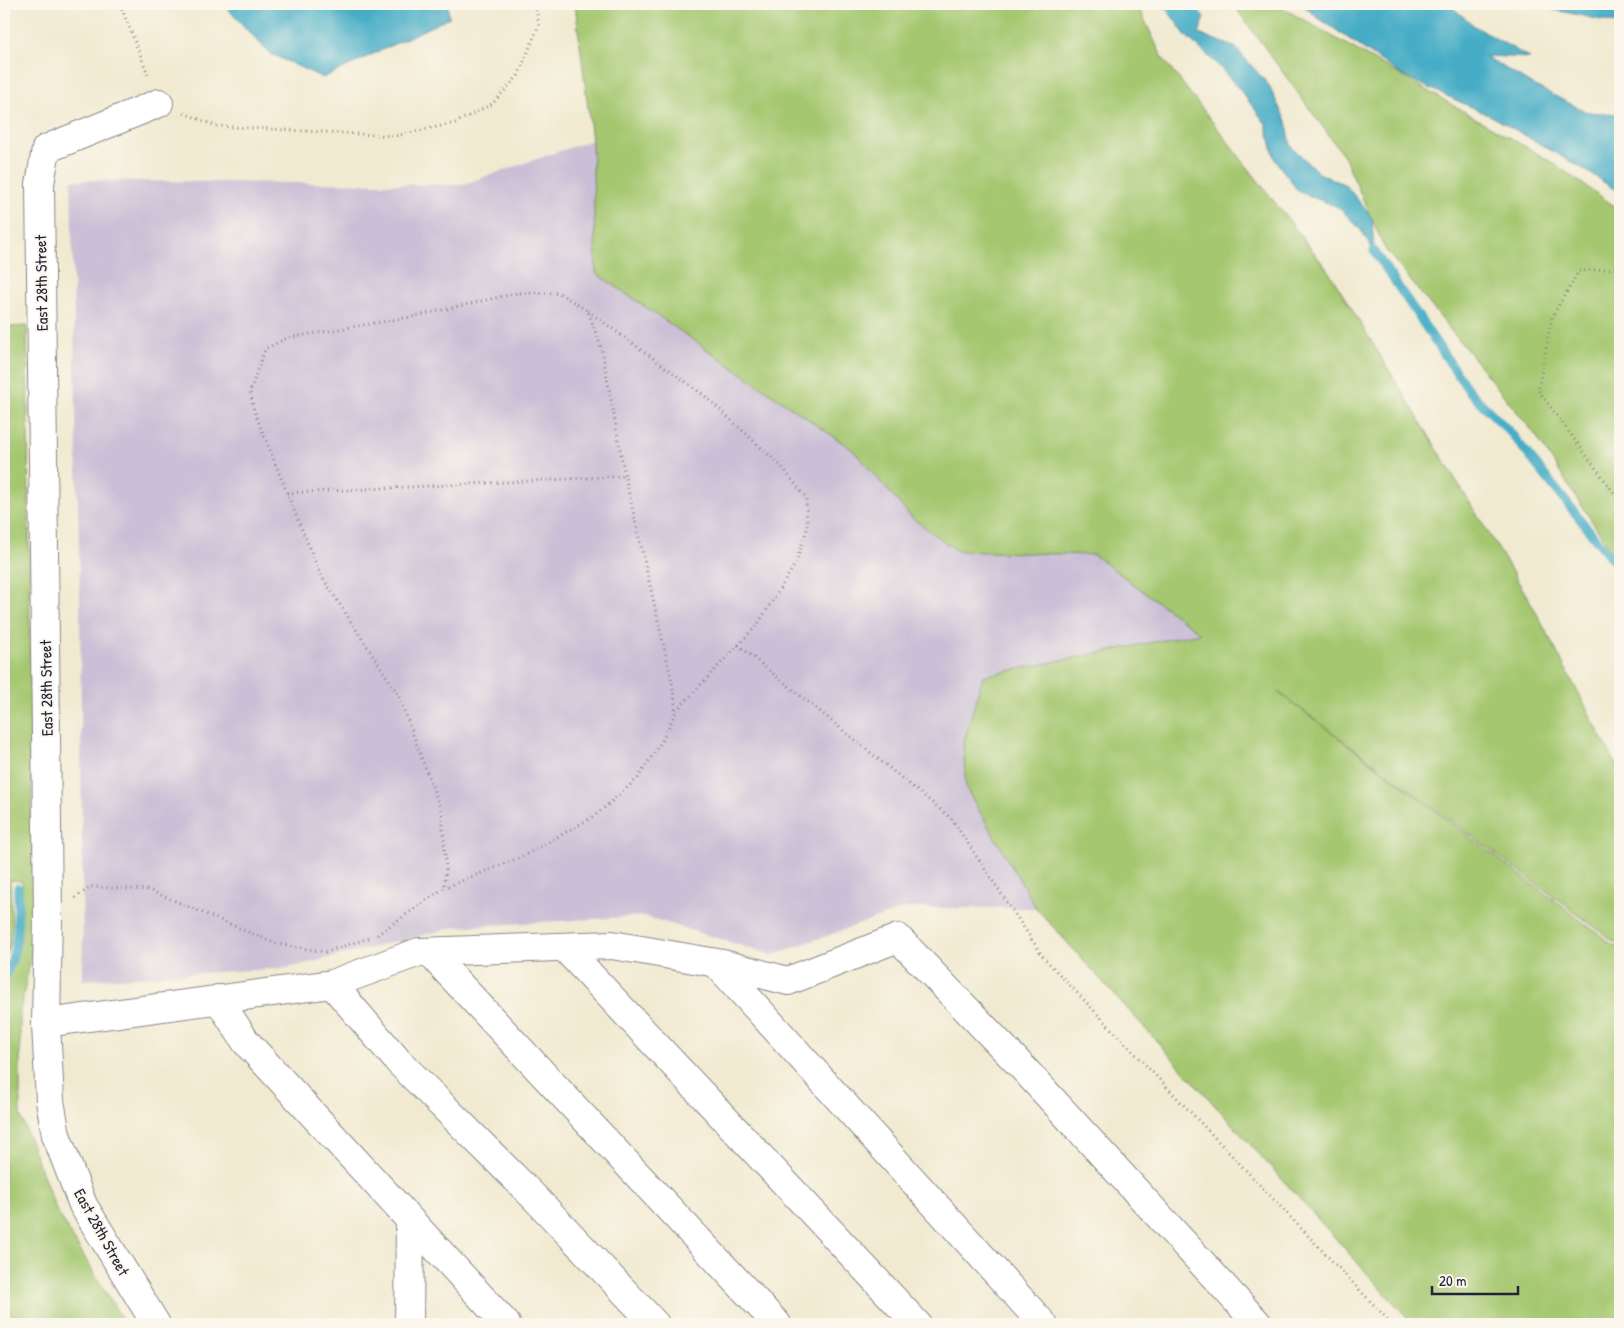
<svg xmlns="http://www.w3.org/2000/svg" width="1624" height="1328" viewBox="0 0 1624 1328" font-family="'Patrick Hand',sans-serif">
  <rect width="100%" height="100%" fill="#fbf7ec"/>
  <filter id="ink" filterUnits="userSpaceOnUse"><feTurbulence type="fractalNoise" baseFrequency=".02" numOctaves="2"/><feDisplacementMap in="SourceGraphic" scale="10" xChannelSelector="R" yChannelSelector="G"/><feConvolveMatrix kernelMatrix="1 2 1 2 8 2 1 2 1" color-interpolation-filters="sRGB"/></filter>
  <filter id="wash" filterUnits="userSpaceOnUse"><feTurbulence type="fractalNoise" baseFrequency=".0096" numOctaves="4" result="noise"/><feDisplacementMap in="SourceGraphic" scale="20" xChannelSelector="R" yChannelSelector="G"/><feGaussianBlur stdDeviation="1.12" result="paint"/><feColorMatrix in="noise" values="0 0 0 0 0 0 0 0 0 0 0 0 0 0 0 0 0 1.4 0 .05"/><feComposite in="paint" operator="in"/></filter>
  <g filter="url(#wash)">
    <rect width="100%" height="100%" fill="#f1ead1"/>
    <!-- industrial -->
    <path fill="#cabfd6" d="M592 140 596 273 853 450 912 518 957 551 1094 555 1201 634 966 788 1036 908H906L772 955 644 916 456 927 288 968 83 980 80 602 71 180 461 185Z"/>
    <!-- green -->
    <path fill="#a5c770" stroke="#647456" d="M575 4H1137L1162 57 1329 272 1530 601 1620 772V946L1278 692 1620 950V1324H1413L1036 908 966 788 963 744 983 676 1200 633 1094 555 957 551 912 518 853 450 596 273 592 140Z
      M1233 4H1276L1547 159 1620 210V564L1534 433 1385 249 1344 156Z
      M27 326 32 831 37 929 20 1011V1114L57 1212 125 1324H4V982C23 951 22 916 22 881L10 880 12 924 10 944 4 962V327Z"/>
    <!-- water -->
    <path fill="#46adc6" stroke="#346880" d="M223 4H448L449 18 323 78 269 53Z
      M1163 4H1195L1204 18 1199 34 1235 47 1268 84 1287 123 1291 146 1319 173 1346 185 1372 218 1374 251 1360 229 1338 207 1299 192 1275 160 1266 124 1240 90 1215 62 1186 36Z
      M1302 4H1448L1476 27 1530 58 1485 56 1531 84 1587 112 1620 114V193L1585 170 1493 117 1403 76 1317 17Z
      M1515 4H1620V24L1541 7Z"/>
    <g fill="none" stroke-linecap="round" stroke-linejoin="round">
      <!-- stream -->
      <path stroke="#46adc6" stroke-width="9" d="M1374 251 1469 391 1510 432 1620 569
        M4 977C20 954 18 915 18 888"/>
    </g>
  </g>
  <g filter="url(#ink)">
    <g fill="none" stroke-linecap="round" stroke-linejoin="round">
      <!-- minor casing -->
      <g stroke="#8a8686" stroke-width="30">
        <path id="minor" d="M564 947 917 1324
          M429 952 777 1324
          M716 963 1043 1324
          M332 984 398 1061 537 1200 655 1324
          M218 999 246 1042 506 1324
          M46 1023 332 984 419 952 612 945 723 964 788 981 898 938 1024 1069 1258 1324
          M156 1324 83 1205 56 1135 50 1101 46 1024 48 917 40 184 46 149 159 103
          M409 1324 410 1220"/>
      </g>
      <!-- path -->
      <path stroke="#8a8686" stroke-width="3" stroke-dasharray="1 4" stroke-linecap="butt" d="M120 4 149 77
        M184 113 216 126 395 136 455 123 492 104 518 76 539 25 535 4
        M1620 268 1579 271 1552 317 1538 390 1620 501
        M588 311 705 396 783 468 806 498 807 529 796 563 758 624 677 710
        M287 493 625 476
        M738 645 951 818 1044 958 1392 1324
        M75 898 91 887 149 890 274 943 325 952 369 938
        M377 935 444 888 446 868 442 813 398 694 320 574 254 411 250 391 265 349 287 338 416 316 517 293H559L588 311 602 350 625 476 672 682 676 711 663 739 638 778 596 815 524 856 444 888"/>
      <!-- minor -->
      <use href="#minor" stroke="#fff" stroke-width="28"/>
    </g>
  </g>
  <g text-anchor="middle" dominant-baseline="central" stroke-width="4" stroke-linejoin="round" paint-order="stroke">
    <!-- street labels -->
    <g font-size="16" fill="#22223b" stroke="#fbf7ec">
      <text transform="translate(41 283) rotate(-91)">East 28th Street</text>
      <text transform="translate(46 688) rotate(-91)">East 28th Street</text>
      <text transform="translate(102 1232) rotate(61)">East 28th Street</text>
    </g>
  </g>
  <!-- margin -->
  <rect width="1624" height="1328" fill="none" stroke="#fbf7ec" stroke-width="20"/>
  <!-- scale -->
  <path d="M1432 1286v8h86v-8" fill="none" stroke="#22223b" stroke-width="2.5"/>
  <text x="1439" y="1286" font-size="15" fill="#22223b" stroke="#fbf7ec" stroke-width="4" paint-order="stroke">20 m</text>
</svg>
